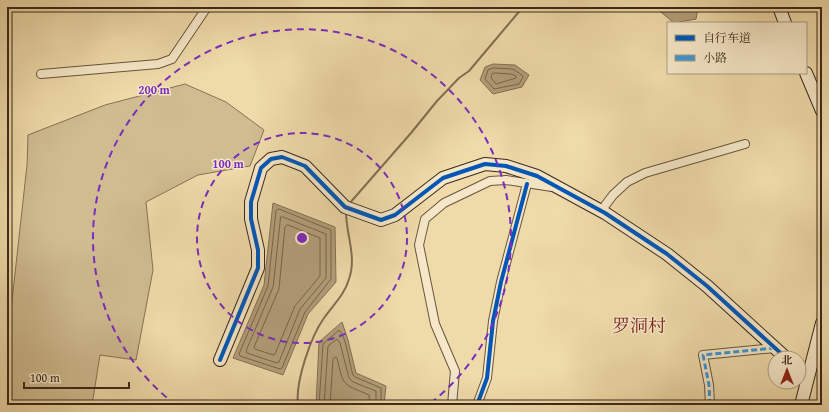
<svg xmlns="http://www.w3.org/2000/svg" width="829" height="412" viewBox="0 0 829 412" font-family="'Gentium Book Plus','Noto Serif SC',serif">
  <rect width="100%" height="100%" fill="#efdaa9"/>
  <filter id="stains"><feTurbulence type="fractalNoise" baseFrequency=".005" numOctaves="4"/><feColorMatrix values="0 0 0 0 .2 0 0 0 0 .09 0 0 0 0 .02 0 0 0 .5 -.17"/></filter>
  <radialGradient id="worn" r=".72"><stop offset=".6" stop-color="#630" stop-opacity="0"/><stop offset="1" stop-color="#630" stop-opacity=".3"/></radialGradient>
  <!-- green -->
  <path fill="#d0bc91" stroke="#867256" d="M185 84 226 102 264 130 250 166 198 175 146 202 153 270 136 360 100 355 92 405H7V346L27 165 28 135 105 105Z"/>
  <!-- water -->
  <path fill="#b29e79" stroke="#826f53" d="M655 7H698L696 19 674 23Z
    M493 64 515 65 529 75 522 87 493 94 480 80 485 67Z
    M273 203 335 227 336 282 308 314 283 375 233 358 264 285Z
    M342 322 348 340 356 373 386 386 384 405H316L319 342Z"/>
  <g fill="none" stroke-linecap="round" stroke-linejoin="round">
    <!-- shore -->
    <path stroke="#76644a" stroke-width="1" d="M494 68 513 69 522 75 523 77 519 84 494 89 485 79 488 70Z
      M495 73 511 74 516 76V78L496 84 491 78 492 74Z
      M279 209 331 230V279L305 312 282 368 280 369 240 356 239 354 268 286 276 211Z
      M281 217H283L326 234V278L300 309 279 362 277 363 247 353 246 351 273 287Z
      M288 225 320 238V276L295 306 275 354 273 355 255 349 254 347 279 289 285 227Z
      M319 405 323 344 339 330C347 338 349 364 353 375L355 377 381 388V405
      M324 405 328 346 337 339 340 343 349 378 353 382 376 391V405
      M330 405 333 359 335 357 337 358C344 388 342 383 369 395L370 405"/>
    <!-- stream -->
    <path stroke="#826f53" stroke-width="2" d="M349 204 411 133 437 101 459 78 469 71 523 7
      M226 401 229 405
      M298 405C295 382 311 336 324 318 333 305 345 294 349 279 357 257 346 234 346 212"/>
    <!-- street casing -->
    <g stroke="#68553e" stroke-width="10">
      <path id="street" d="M41 74 158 64 172 59 207 7
        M601 211 613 195 627 182 645 173 745 144
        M452 405 455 371 435 324 419 245 425 219 444 203 490 181 506 180 552 187
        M477 405 487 378 493 321 501 282 527 184
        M710 405 709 385 703 355 775 348"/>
    </g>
    <!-- secondary casing -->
    <g stroke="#3b291b" stroke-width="14">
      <path id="secondary" d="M779 7 785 23
        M806 73 822 111
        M220 360 258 268V250L251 219V202L261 168 271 159 282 157 305 166 345 207 381 220 395 215 443 178 485 164 506 166 537 176 605 213 667 254 707 286 786 358
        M801 405 822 323"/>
    </g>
    <!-- street -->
    <use href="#street" stroke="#f5e7c7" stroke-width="8"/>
    <!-- secondary -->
    <use href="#secondary" stroke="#f5e7c7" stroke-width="12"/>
    <!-- quiet -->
    <path stroke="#3e96d4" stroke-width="3" stroke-dasharray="6 3" stroke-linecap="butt" d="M710 405 709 385 703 355 775 348"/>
    <!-- cycleway casing -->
    <g stroke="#f5e7c7" stroke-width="6">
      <path id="cycleway" d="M220 360 258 268V250L251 219V202L261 168 271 159 282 157 305 166 345 207 381 220 395 215 443 178 485 164 506 166 537 176 605 213 667 254 707 286 786 358
        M477 405 487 378 493 321 501 282 527 184"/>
    </g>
    <!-- cycleway -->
    <use href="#cycleway" stroke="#0057b8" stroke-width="4"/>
  </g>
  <!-- distance rings -->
  <g fill="none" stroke="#7b2cbf" stroke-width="2" stroke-dasharray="7 5">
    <circle cx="302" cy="238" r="105"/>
    <path d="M176 405A209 209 0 1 1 428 405"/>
  </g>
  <g text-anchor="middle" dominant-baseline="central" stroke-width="3" stroke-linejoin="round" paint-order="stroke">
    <!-- quarter labels -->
    <g font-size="18" fill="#7a1f14" stroke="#f5e7c7">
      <text x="639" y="325">罗洞村</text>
    </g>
  </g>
  <circle cx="302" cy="238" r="6" fill="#7b2cbf" stroke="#f5e7c7" stroke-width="2"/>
  <g font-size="12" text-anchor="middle" font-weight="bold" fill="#7b2cbf" stroke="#f5e7c7" stroke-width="3" stroke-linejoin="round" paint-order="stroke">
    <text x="154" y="94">200 m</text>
    <text x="228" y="168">100 m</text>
  </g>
  <!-- margin -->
  <rect width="829" height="412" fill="none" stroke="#efdaa9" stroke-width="24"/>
  <rect x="8" y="8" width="813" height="396" fill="none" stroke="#3b291b" stroke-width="2"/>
  <rect x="12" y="12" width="805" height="388" fill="none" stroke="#3b291b"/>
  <!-- legend -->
  <rect x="667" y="22" width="140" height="52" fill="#f5e7c7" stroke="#ab9b82"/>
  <rect x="675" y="35" width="20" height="6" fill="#0057b8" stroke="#ab9b82"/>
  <text x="703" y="42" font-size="12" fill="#3b291b">自行车道</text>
  <rect x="675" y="55" width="20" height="6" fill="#3e96d4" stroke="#ab9b82"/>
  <text x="703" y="62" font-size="12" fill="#3b291b">小路</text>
  <!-- north arrow -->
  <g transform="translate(787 370)"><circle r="19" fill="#f5e7c7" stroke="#ab9b82"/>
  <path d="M0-3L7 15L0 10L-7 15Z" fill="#8f2418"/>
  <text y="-6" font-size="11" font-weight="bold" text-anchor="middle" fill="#3b291b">北</text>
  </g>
  <!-- scale -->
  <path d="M24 382v6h105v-6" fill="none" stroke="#3b291b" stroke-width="2"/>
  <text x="30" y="382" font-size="12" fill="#3b291b" stroke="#f5e7c7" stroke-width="3" paint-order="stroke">100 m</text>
  <rect width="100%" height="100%" filter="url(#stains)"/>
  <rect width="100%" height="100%" fill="url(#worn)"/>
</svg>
